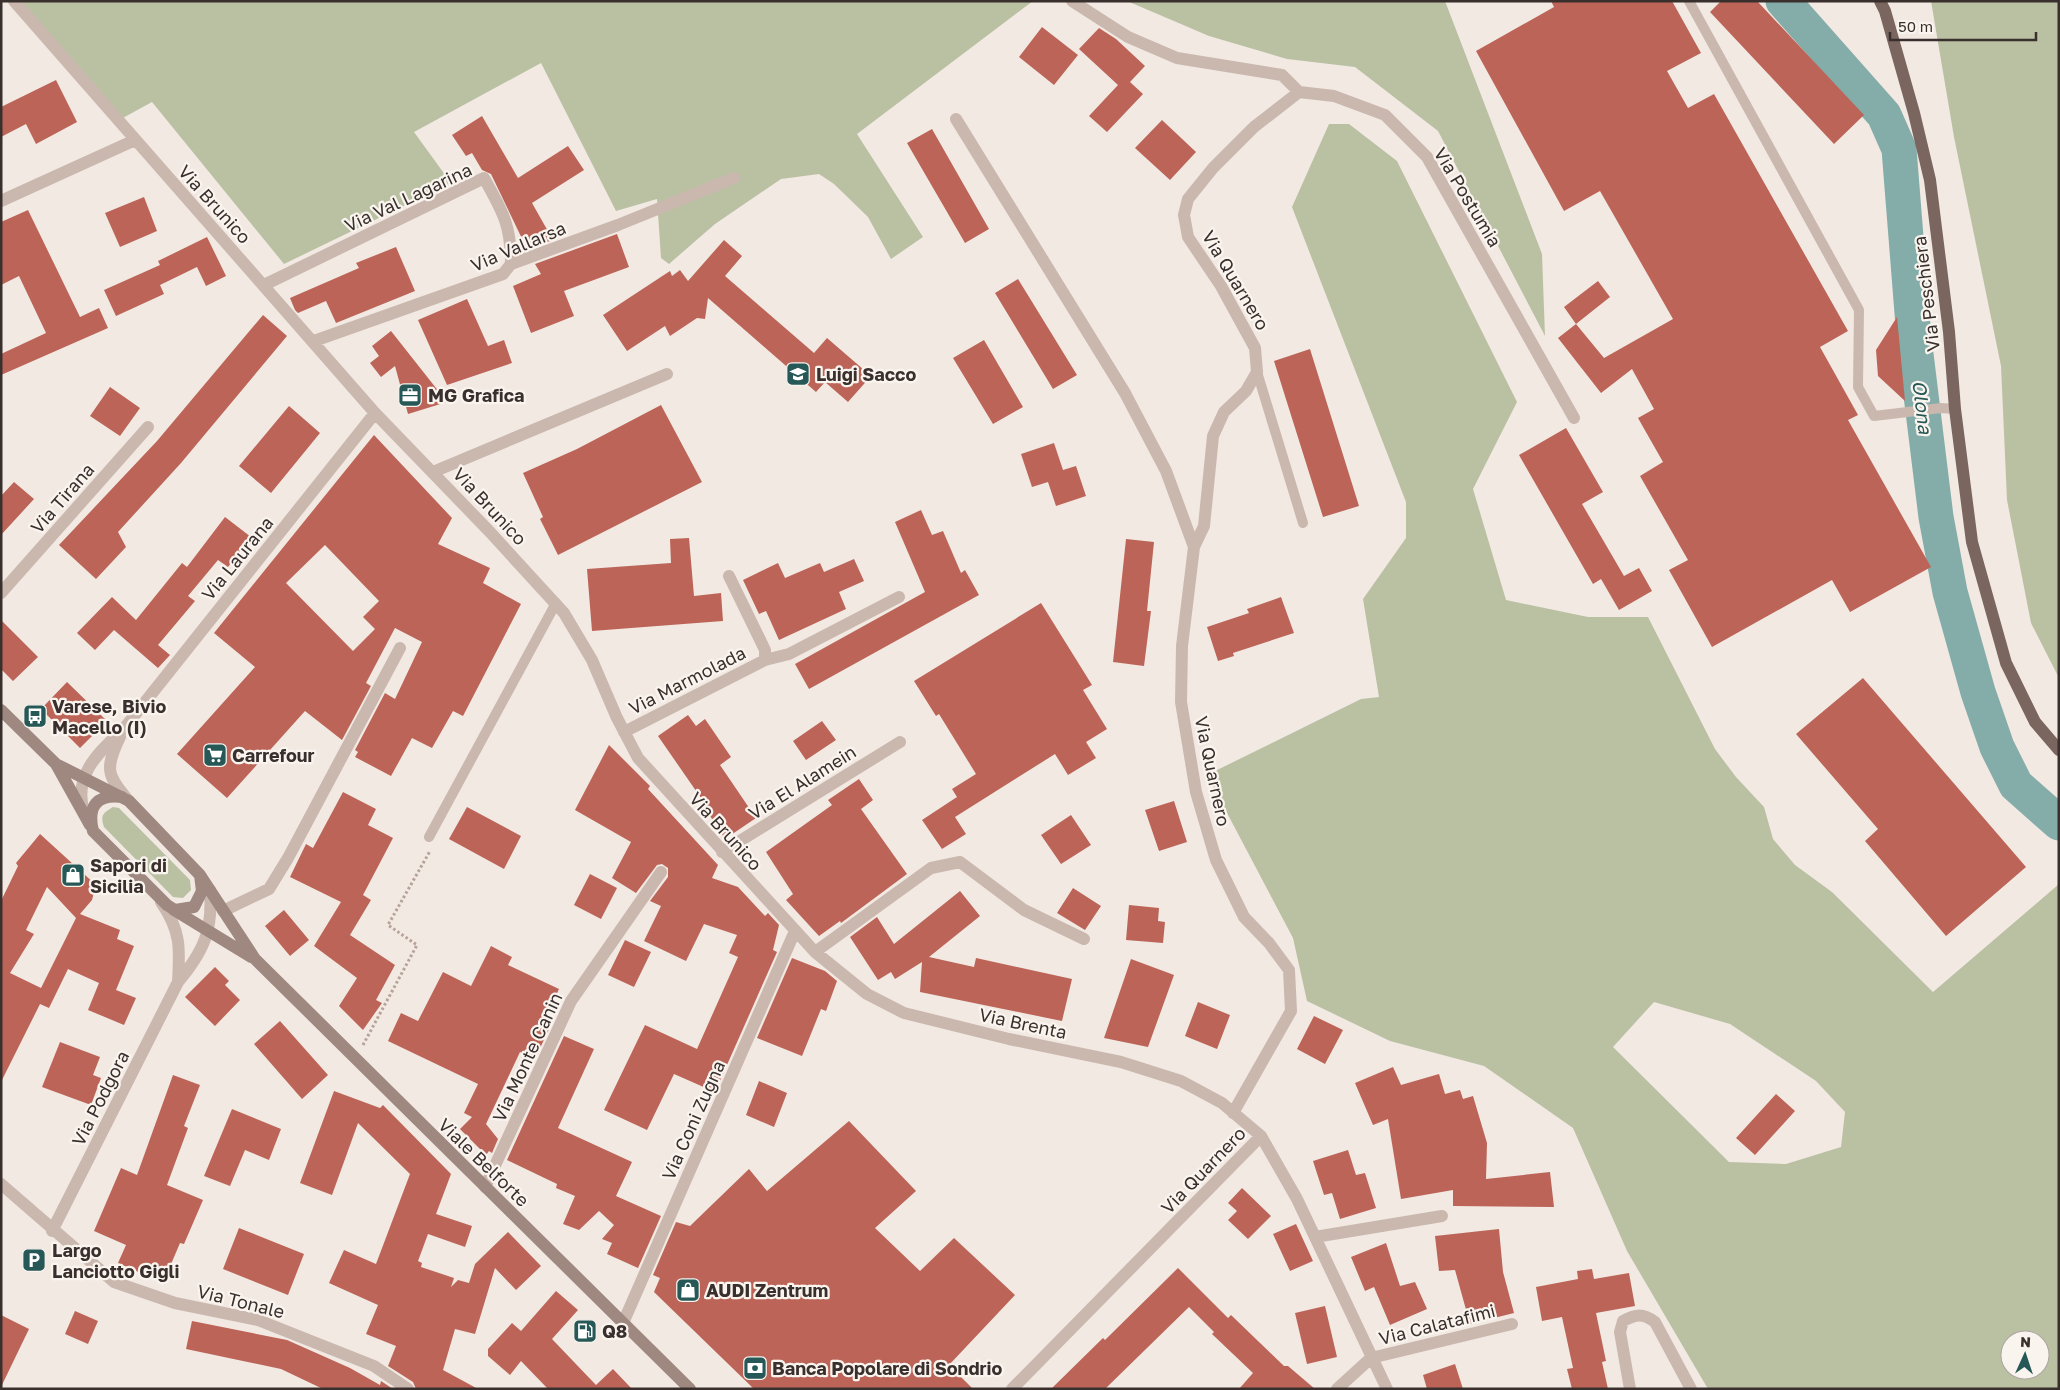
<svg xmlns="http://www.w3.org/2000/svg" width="2060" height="1390" viewBox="0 0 2060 1390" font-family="'Golos Text',sans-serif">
  <rect width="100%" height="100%" fill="#f2e9e3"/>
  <!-- green -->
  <path fill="#bac1a3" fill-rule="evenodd" d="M19 1H1033L857 134 923 237 891 259 868 217 834 184 819 174 781 179 715 224 669 264 661 258 657 199 616 211 541 63 414 132 451 183 284 264 152 102 121 119Z
    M1127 1H1445L1542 254 1545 336 1438 131 1355 67 1287 59 1209 36Z
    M1931 1H2059V678L2031 623 2007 500 2001 366 1954 137Z
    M1329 124H1349L1397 161 1517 402 1473 489 1506 600 1588 617H1648L1715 749 1736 777 1764 807 1773 839 1795 865 1832 892 1933 992 2059 884V1389H1708L1627 1251 1573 1128 1484 1066 1390 1041 1307 1001 1293 938 1207 775 1361 699 1379 697 1363 599 1406 538V502L1292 207ZM1654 1002 1730 1024 1816 1081 1845 1112 1841 1147 1786 1164 1729 1162 1613 1047ZM2010 1340H2040V1370H2010Z
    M113 807 119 808 190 880 191 890 183 898 173 897 104 827C100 815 103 813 113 807Z"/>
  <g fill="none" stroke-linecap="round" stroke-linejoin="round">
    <!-- river -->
    <path stroke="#84adaa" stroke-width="35" d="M1783 1 1884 115 1899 149 1914 338 1936 517 1950 592 1978 692 1997 747 2016 785 2059 823"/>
  </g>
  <!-- building -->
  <path fill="#bc6457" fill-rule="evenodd" d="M1551 1H1672L1701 53 1667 71 1688 108 1714 94 1848 331 1820 347 1858 415 1848 420 1931 567 1850 612 1832 580 1712 647 1669 570 1688 560 1640 476 1663 462 1638 418 1654 409 1632 369 1601 393 1558 338 1576 324 1604 358 1673 319 1600 191 1564 211 1476 51 1554 7Z
    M1721 1H1757L1864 115 1834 144 1710 12Z
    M1042 27 1078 55 1054 85 1019 57Z
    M1099 28 1116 39 1145 66 1130 82 1143 94 1107 132 1089 116 1118 85 1079 49Z
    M56 80 77 122 36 144 26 124 1 137V107Z
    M482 116 518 178 568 146 584 170 532 203 553 240 527 249 491 174 482 170 472 153 466 156 452 135Z
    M1162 120 1196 152 1170 180 1135 148Z
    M932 129 989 229 965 243 907 143Z
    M144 197 157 231 120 247 105 213Z
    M28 210 80 317 99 308 108 328 1 375V354L46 333 19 276 1 285V222Z
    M617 234 629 267 564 291 574 316 531 333 513 286 541 274 535 264Z
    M207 237 226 276 206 286 197 267 160 285 164 294 116 316 104 290 160 265 158 261Z
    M724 240 742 256 725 276 814 353 827 338 871 376 848 402 825 382 816 392 708 298 705 319 697 318 670 336 665 326 627 351 603 315 670 271 672 276 680 270 688 281Z
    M396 247 415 291 336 323 326 301 298 313 295 310 290 298 359 268 356 263Z
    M1018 279 1077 375 1053 389 995 293Z
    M1598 281 1610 297 1576 324 1564 307Z
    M467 299 488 346 504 340 512 363 447 385 418 320Z
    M263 315 287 336 181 463 118 532 126 547 96 579 59 545 157 441Z
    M1897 317 1905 401 1878 376 1876 350Z
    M391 331 447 402 408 414 395 366 381 377 370 363 379 356 372 346Z
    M984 340 1023 407 993 424 953 358Z
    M1310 349 1359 506 1323 517 1274 361Z
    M110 387 140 408 120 436 90 416Z
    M661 405 702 482 558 555 540 519 543 517 523 473 577 449Z
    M289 406 320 433 271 493 239 466Z
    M1566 428 1603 492 1582 504 1624 576 1639 568 1652 591 1619 610 1601 579 1593 584 1519 455Z
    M374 435 452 518 438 544 490 568 483 583 521 604 463 716 453 711 432 748 412 738 391 776 355 757 358 752 355 750 385 693 395 699 422 642 395 628 366 683 371 686 342 740 305 711 227 798 177 754 255 667 214 633ZM325 545 379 601 363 617 375 629 353 651 286 583Z
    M1054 443 1063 470 1076 466 1086 496 1056 506 1048 482 1032 487 1021 454Z
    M14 482 34 499 1 535V496Z
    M921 510 932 535 943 531 961 573 965 570 979 595 809 689 795 664 925 592 895 522Z
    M225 517 251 537 228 567 218 560 188 596 195 601 158 645 170 655 158 668 114 630 95 650 77 633 112 597 136 620 182 563 187 567Z
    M689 538 694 596 721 593 723 621 592 631 587 569 671 563 670 539Z
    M1126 539 1154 542 1147 611H1151L1144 666 1113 662Z
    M854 559 864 581 839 592 846 609 779 640 766 611 759 614 743 580 778 563 785 578 820 563 824 572Z
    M1281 597 1294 633 1233 653 1234 656 1218 661 1207 627 1249 613 1247 609Z
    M1041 603 1092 685 1083 690 1107 729 1086 742 1096 758 1068 775 1055 754 955 817 966 834 942 849 922 820 957 797 952 789 976 774 939 714 936 716 914 681Z
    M1 620 38 657 13 681 1 669Z
    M1863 678 2026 867 1946 936 1865 841 1878 829 1796 734Z
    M67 682 107 721 80 748 41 709Z
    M688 715 696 726 705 719 731 757 720 765 756 818 725 839 701 802 703 801 658 736Z
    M822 721 836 740 806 760 793 741Z
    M609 745 650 786 648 789 718 865 712 878 738 887 765 916 768 913 779 925 773 950 777 952 715 1092 674 1074 647 1130 604 1110 645 1025 697 1049 738 957 729 953 737 935 704 924 686 961 644 941 661 906 650 901 668 877V868L662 864 657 865 636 893 612 878 631 842 575 810Z
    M859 779 873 800 861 809 907 874 841 923 840 921 819 936 786 900 793 894 766 852 832 805 828 800Z
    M343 792 376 809 368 825 393 838 363 895 371 900 350 935 395 965 376 1000 382 1003 363 1030 339 1006 357 978 314 946 341 902 290 877 306 844 313 848Z
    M1174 801 1187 842 1159 851 1145 810Z
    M467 807 521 836 504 869 449 839Z
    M1071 815 1091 845 1061 864 1041 835Z
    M40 834 96 885 92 900 80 914 120 930 117 939 134 946 116 990 136 998 124 1025 88 1010 99 983 68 969 49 1008 40 1004 1 1082V901L18 866 16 863ZM47 887 76 918 41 988 10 973 34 934 26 930Z
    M590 874 617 888 601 919 574 905Z
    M1073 888 1101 906 1085 930 1057 913Z
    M960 891 980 916 929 957 974 967 976 958 1072 979 1062 1021 920 992 922 962 895 979 891 972 878 980 850 937 877 917 894 944Z
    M1129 905 1159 908 1158 921 1165 922 1163 943 1126 940Z
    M284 910 309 940 290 956 265 926Z
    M625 940 651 952 634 987 608 975Z
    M491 946 512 957 508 965 559 989 542 1026 549 1029 535 1059 520 1052 486 1124 498 1139 492 1153 489 1151 486 1155 460 1129 472 1117 464 1113 478 1084 388 1041 401 1013 418 1021 443 972 471 986Z
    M792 958 825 971 837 981 826 1011 821 1009 802 1056 757 1038Z
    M1131 959 1174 975 1148 1047 1104 1038Z
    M215 967 229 981 225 985 240 1000 215 1026 185 997Z
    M1198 1002 1230 1015 1217 1049 1185 1036Z
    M1314 1016 1343 1030 1325 1064 1297 1049Z
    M280 1021 328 1075 302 1099 254 1044Z
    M564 1036 594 1049 558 1128 632 1162 616 1196 661 1216 638 1268 607 1254 612 1243 602 1239 614 1225 599 1211 579 1230 563 1224 575 1196 556 1188 557 1184 507 1160Z
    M60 1042 100 1057 93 1075 101 1078 91 1105 42 1087Z
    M1393 1067 1401 1085 1439 1074 1445 1094 1460 1090 1463 1099 1473 1096 1487 1143 1486 1179 1550 1172 1554 1207 1453 1206V1190L1401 1199 1388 1119 1373 1125 1355 1083Z
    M173 1075 200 1085 184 1126 188 1128 167 1185 203 1200 184 1244 180 1243 163 1283 118 1263 126 1245 94 1231 121 1168 137 1175Z
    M759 1081 787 1093 774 1127 746 1115Z
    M334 1091 380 1108 383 1105 451 1174 436 1214 472 1226 465 1247 428 1234 418 1261 422 1263 421 1267 454 1278 451 1287 458 1280 469 1283 475 1264 508 1232 541 1266 516 1290 495 1268 475 1334 455 1329 443 1370 478 1389H416L413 1382 388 1366 396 1346 366 1334 378 1305 329 1283 344 1250 376 1264 410 1174 358 1123 332 1195 300 1183Z
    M1776 1094 1795 1111 1755 1155 1736 1138Z
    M232 1109 281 1129 269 1160 245 1150 230 1186 204 1176Z
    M849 1121 916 1191 875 1228 920 1271 954 1238 1015 1295 949 1365 973 1389H754L654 1292 660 1278 653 1275 676 1222 690 1226 749 1169 767 1191Z
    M1348 1150 1356 1175 1365 1173 1376 1208 1340 1219 1332 1193 1324 1195 1313 1161Z
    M1242 1188 1271 1216 1248 1239 1228 1220 1237 1211 1228 1203Z
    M1296 1224 1313 1261 1290 1271 1273 1234Z
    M239 1228 304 1254 288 1295 223 1269Z
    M1499 1229 1503 1272 1514 1313 1470 1324 1455 1270 1439 1271 1435 1236Z
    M1386 1243 1400 1286 1415 1282 1427 1309 1390 1325 1374 1287 1365 1291 1351 1257Z
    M1178 1268 1228 1318 1231 1315 1284 1366H1288L1315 1389H1239L1253 1373 1212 1334 1214 1332 1189 1307 1105 1389H1051L1103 1338 1105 1340Z
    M1592 1269 1594 1279 1629 1273 1635 1306 1596 1313 1606 1361 1602 1362 1608 1389H1572L1567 1369 1573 1368 1562 1317 1542 1321 1536 1287 1578 1279 1577 1271Z
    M556 1291 578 1310 552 1339 596 1385 613 1369 632 1389H548L521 1361 510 1375 488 1356V1349L512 1323 521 1331Z
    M1325 1306 1337 1357 1307 1364 1295 1313Z
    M75 1311 98 1321 88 1344 65 1334Z
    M1 1315 29 1329 1 1387Z
    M192 1321 287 1340 350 1368 380 1385 381 1381 393 1389H323L281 1369 186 1349Z
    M1455 1364 1463 1389H1427L1423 1375Z"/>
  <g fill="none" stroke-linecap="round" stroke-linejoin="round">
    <!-- path -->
    <path stroke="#b6a299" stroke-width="3" stroke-dasharray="2.5 2.5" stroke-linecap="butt" d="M363 1045 417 945 388 925 430 851"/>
    <!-- lane -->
    <path stroke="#cab8af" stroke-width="10" d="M1689 1 1859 310 1858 387 1874 416 1941 408 1955 409
      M1257 372 1303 523
      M429 837 556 603"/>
    <!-- street -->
    <path stroke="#cab8af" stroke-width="12" d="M14 1 375 413 489 531 564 613 592 660 617 718 638 758 815 952 867 994 904 1013 1009 1039 1121 1062 1181 1081 1222 1103 1261 1136 1012 1389
      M1072 1 1128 37 1177 58 1282 75 1299 92 1334 96 1385 115 1427 157 1574 418
      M956 119 1125 393 1166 471 1194 547 1182 646 1181 702 1196 792 1216 860 1244 917 1269 943 1289 970 1291 1011 1233 1113
      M1 201 135 140
      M264 285 484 178C503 212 511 225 511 264
      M314 341 503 274 511 264 618 225 734 178
      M433 472 667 374
      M1194 547 1204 526 1213 436 1224 412 1246 391 1257 372 1255 348 1221 286 1188 237 1184 215 1188 199 1213 168 1254 127 1299 92
      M1 593 148 427
      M765 660 789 654 899 597
      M624 732 765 660V650L729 576
      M120 737C105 768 106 775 129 801
      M84 812C72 773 102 750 126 726L375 413
      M722 852 900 742
      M161 902C181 931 180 948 178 982
      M223 911 269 889 288 858 400 648
      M815 952 931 868 960 862 1024 910 1084 939
      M1261 1136 1297 1199 1387 1389
      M1 1184 114 1282 175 1303 258 1320 374 1366 408 1389
      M485 1187 571 1001 661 872
      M52 1231 178 982C204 951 213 930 210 890
      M1315 1237 1442 1216
      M623 1323 795 931
      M1337 1389 1371 1358 1512 1324
      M1630 1389 1620 1332 1623 1321C1636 1314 1643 1313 1655 1322L1691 1389"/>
    <!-- secondary -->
    <path stroke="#9e8880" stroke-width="12" d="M1 710 56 764 129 801 200 875 202 891 194 907 175 910 167 905 93 831C87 806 97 794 122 797
      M56 764 90 825
      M200 875 255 959 690 1389
      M174 910 251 957"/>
    <!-- primary -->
    <path stroke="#7a655f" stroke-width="12" d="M1880 1 1885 11 1914 113 1930 180 1949 332 1955 409 1972 542 2006 663 2035 722 2059 750"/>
  </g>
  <!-- icons -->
  <defs>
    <g id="school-square" transform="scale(1.25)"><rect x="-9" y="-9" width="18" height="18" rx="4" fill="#255856" stroke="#faf4ef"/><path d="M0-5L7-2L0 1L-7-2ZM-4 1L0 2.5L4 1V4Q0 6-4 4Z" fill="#fff"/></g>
    <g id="office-square" transform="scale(1.25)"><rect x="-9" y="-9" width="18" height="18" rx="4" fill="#255856" stroke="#faf4ef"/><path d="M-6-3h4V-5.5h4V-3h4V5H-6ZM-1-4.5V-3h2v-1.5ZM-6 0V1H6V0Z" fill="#fff"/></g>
    <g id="bus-square" transform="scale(1.25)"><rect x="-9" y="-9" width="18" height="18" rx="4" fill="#255856" stroke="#faf4ef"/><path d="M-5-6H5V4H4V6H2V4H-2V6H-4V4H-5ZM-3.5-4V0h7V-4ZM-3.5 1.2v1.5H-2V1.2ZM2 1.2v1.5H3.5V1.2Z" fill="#fff"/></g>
    <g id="supermarket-square" transform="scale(1.25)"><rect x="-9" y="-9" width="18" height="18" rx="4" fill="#255856" stroke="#faf4ef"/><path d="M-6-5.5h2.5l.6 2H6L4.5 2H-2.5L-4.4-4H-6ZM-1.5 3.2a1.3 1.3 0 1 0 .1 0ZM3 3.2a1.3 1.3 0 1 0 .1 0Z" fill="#fff"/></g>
    <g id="shop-square" transform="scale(1.25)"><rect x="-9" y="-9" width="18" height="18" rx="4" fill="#255856" stroke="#faf4ef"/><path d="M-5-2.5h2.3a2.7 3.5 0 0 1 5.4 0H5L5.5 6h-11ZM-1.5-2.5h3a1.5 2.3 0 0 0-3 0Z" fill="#fff"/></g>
    <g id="parking-square" transform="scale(1.25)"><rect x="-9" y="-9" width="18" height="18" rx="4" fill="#255856" stroke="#faf4ef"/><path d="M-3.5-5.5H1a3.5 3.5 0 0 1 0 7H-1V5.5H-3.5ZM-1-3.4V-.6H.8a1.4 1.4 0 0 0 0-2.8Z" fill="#fff"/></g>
    <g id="fuel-square" transform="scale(1.25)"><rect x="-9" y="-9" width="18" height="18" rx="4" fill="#255856" stroke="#faf4ef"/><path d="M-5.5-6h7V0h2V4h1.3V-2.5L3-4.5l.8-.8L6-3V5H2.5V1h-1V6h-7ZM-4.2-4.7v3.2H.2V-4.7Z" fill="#fff"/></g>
    <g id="bank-square" transform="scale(1.25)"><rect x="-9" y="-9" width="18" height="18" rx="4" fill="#255856" stroke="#faf4ef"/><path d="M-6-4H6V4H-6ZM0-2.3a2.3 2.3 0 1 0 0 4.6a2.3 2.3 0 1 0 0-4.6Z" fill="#fff"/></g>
  </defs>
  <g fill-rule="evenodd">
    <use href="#school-square" x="798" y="374"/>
    <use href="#office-square" x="410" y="395"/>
    <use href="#bus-square" x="35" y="716"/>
    <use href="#supermarket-square" x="215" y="755"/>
    <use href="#shop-square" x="73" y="875"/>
    <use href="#parking-square" x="34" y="1260"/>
    <use href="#shop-square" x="688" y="1290"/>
    <use href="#fuel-square" x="585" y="1331"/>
    <use href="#bank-square" x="755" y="1368"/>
  </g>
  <g text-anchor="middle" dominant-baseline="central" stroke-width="4.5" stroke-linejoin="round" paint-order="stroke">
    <!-- street labels -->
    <g font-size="18" fill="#392f2d" stroke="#faf4ef">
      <text transform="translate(408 197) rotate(-25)">Via Val Lagarina</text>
      <text transform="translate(1468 197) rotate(59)">Via Postumia</text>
      <text transform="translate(215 204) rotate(48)">Via Brunico</text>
      <text transform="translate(518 246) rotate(-23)">Via Vallarsa</text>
      <text transform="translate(1236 280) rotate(59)">Via Quarnero</text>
      <text transform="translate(1926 294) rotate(-97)">Via Peschiera</text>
      <text transform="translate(62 498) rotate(-49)">Via Tirana</text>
      <text transform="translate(490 506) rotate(47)">Via Brunico</text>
      <text transform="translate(237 558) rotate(-51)">Via Laurana</text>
      <text transform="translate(687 680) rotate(-27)">Via Marmolada</text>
      <text transform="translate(1213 771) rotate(78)">Via Quarnero</text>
      <text transform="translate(802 782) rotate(-32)">Via El Alamein</text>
      <text transform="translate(726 831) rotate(48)">Via Brunico</text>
      <text transform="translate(1023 1023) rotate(12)">Via Brenta</text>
      <text transform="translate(527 1057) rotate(-65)">Via Monte Canin</text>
      <text transform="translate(100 1098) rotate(-63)">Via Podgora</text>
      <text transform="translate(693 1120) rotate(-66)">Via Coni Zugna</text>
      <text transform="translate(484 1162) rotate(44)">Viale Belforte</text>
      <text transform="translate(1203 1170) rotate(-46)">Via Quarnero</text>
      <text transform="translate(241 1301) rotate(14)">Via Tonale</text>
      <text transform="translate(1437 1324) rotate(-14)">Via Calatafimi</text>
    </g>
    <!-- poi labels -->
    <g font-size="18" font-weight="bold" fill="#392f2d" stroke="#faf4ef" text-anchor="start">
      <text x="816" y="374">Luigi Sacco</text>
      <text x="428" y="395">MG Grafica</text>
      <text x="52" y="706">Varese, Bivio<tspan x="52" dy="21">Macello (I)</tspan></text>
      <text x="232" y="755">Carrefour</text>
      <text x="90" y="865">Sapori di<tspan x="90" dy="21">Sicilia</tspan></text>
      <text x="52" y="1250">Largo<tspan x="52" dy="21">Lanciotto Gigli</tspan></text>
      <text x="706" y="1290">AUDI Zentrum</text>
      <text x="602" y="1331">Q8</text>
      <text x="772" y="1368">Banca Popolare di Sondrio</text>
    </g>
    <!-- water labels -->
    <g font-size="19" font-style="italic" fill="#255856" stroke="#faf4ef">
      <text transform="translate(1923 407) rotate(83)">Olona</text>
    </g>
  </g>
  <!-- border -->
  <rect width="2060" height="1390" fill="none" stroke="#392f2d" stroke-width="5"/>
  <!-- north arrow -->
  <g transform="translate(2025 1355) rotate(3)"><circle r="24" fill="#faf4ef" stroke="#ada5a1"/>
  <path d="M0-4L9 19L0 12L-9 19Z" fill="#255856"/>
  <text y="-8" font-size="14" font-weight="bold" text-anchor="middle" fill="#392f2d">N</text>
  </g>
  <!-- scale -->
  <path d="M1890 32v8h146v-8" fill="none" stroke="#392f2d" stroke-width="2.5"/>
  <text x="1898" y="32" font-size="15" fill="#392f2d" stroke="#faf4ef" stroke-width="4" paint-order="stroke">50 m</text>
</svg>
